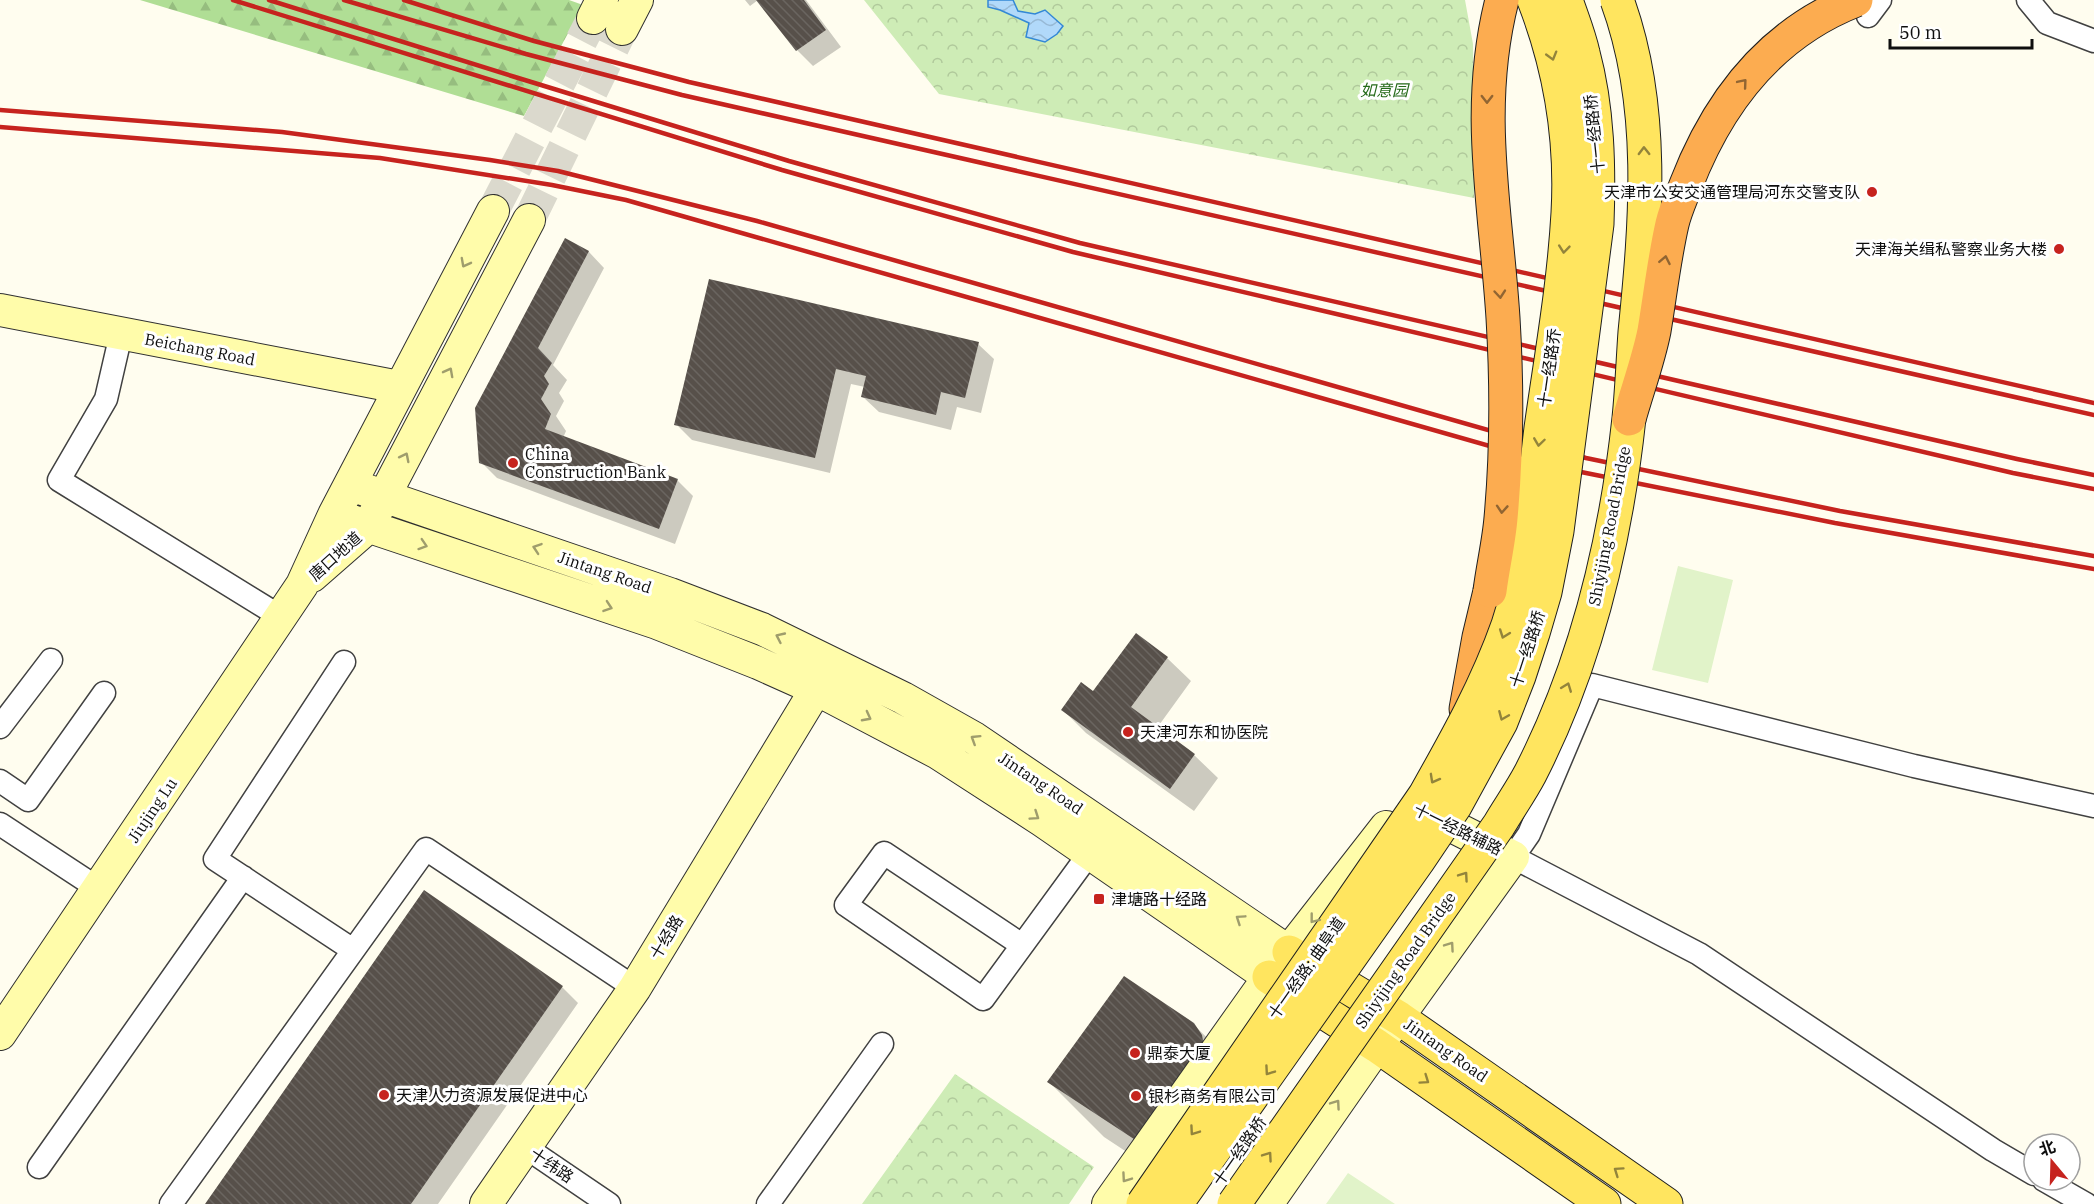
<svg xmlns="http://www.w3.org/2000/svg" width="2094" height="1204" viewBox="0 0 2094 1204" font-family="'IBM Plex Serif','Noto Sans SC',serif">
  <defs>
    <pattern id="forest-firs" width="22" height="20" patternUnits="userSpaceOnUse" patternTransform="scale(1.5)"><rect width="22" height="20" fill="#b0de95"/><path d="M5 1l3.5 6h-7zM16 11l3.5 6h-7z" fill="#96bd7f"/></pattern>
    <pattern id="park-crowns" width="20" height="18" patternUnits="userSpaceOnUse" patternTransform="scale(1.5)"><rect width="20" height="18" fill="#ceecb6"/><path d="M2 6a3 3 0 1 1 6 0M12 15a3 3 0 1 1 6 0" fill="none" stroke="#b0c99b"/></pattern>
    <pattern id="water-waves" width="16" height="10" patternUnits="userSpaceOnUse" patternTransform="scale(1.5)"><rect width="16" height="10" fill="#b1d9fa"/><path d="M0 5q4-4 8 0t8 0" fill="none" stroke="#97b9d5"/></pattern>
    <pattern id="building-back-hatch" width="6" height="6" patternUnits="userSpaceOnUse" patternTransform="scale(1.5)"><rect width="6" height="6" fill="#57504a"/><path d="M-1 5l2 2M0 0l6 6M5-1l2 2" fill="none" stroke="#6a6560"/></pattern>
  </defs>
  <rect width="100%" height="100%" fill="#fffdef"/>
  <!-- forest -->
  <path fill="url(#forest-firs)" d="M140 0H569L583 5 524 116Z"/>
  <!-- park -->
  <path fill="url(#park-crowns)" d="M864 0H1465L1473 44 1474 198 939 94Z
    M955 1074 1094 1167 1069 1204H862Z"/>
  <!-- pitch -->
  <path fill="#e1f3c9" d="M1678 566 1733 580 1708 683 1652 670Z
    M1348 1173 1395 1204H1326Z"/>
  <!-- water -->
  <path fill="url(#water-waves)" stroke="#3388d5" stroke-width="1.5" d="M988 0H1013L1018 11 1035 14 1045 10 1063 26 1057 34 1045 42 1026 37 1029 23 1000 10 988 7Z"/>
  <!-- shadow -->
  <path fill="#0003" d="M745 0H758L750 6Z
    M758 0H806L841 47 813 66 797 50Z
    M566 240 589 252 604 268 553 365 567 380 559 393 564 401 556 416 566 431 563 438 677 480 693 496 675 544 497 478 481 462Z
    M710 281 978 344 994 359 981 413 957 407 951 430 879 412 863 397 865 387 851 384 830 473 692 440 676 424Z
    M1167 658 1191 681 1157 728 1194 755 1218 778 1194 811 1086 733 1063 710Z
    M425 892 562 987 578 1003 438 1204H207Z
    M1193 1024 1249 1079 1195 1197 1104 1137 1049 1082Z"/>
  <!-- building -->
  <path fill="url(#building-back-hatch)" d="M756 0H804L826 30 796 51Z
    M565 238 589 251 538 348 552 363 544 376 549 384 541 399 551 414 545 429 678 479 659 529 479 463 475 408Z
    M709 279 979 342 965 398 941 392 936 415 861 397 866 376 836 369 815 458 674 425Z
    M1136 633 1168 657 1131 707 1195 754 1170 789 1061 710 1081 682 1093 691Z
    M424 890 563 986 411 1204H205Z
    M1124 976 1194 1023 1202 1035 1204 1046 1140 1143 1047 1082Z"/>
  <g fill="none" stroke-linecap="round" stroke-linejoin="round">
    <!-- secondary-tunnel -->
    <path stroke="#dbd9cd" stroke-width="32" stroke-dasharray="32 16" stroke-linecap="butt" d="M493 211 593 18
      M529 220 622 29"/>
    <!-- street casing -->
    <g stroke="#414141" stroke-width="25">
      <path id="street" d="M2028 0 2047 23 2094 41
        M1868 16 1880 0
        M121 334 106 399 59 480 281 617
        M344 662 215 859 353 950
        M0 727 51 660
        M0 781 28 800 104 693
        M0 824 99 889
        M1022 945 884 853 846 905 983 999 1089 854
        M525 1147 609 1204
        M39 1167 243 877
        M2034 1174 1993 1150 1699 954 1513 857 1529 834 1592 685 1914 766 2094 806
        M2044 1180 2086 1204
        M171 1204 426 849 635 988
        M768 1204 882 1044"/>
    </g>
    <!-- secondary casing -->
    <g stroke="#303030" stroke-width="34">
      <path id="secondary" d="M593 18 602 0
        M622 29 637 0
        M0 310 399 387
        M351 485 670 594 762 629 903 698 974 738 1289 952
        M334 515 657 623 758 663 816 689 938 753 1043 821 1269 977
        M312 576 368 527 529 220
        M0 1034 302 585 334 515 493 211
        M486 1204 635 988 826 673
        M1108 1204 1269 977 1386 827
        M1267 1204 1377 1046 1513 857 1420 810"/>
    </g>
    <!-- primary casing -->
    <g stroke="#1f1f1f" stroke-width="35">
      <path id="primary" d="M1289 952 1399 1018 1666 1204
        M1269 977 1377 1046 1604 1204"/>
    </g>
    <!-- highway casing -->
    <g stroke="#1f1f1f" stroke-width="35">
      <path id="highway" d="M1466 709 1479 637 1490 591"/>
    </g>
    <!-- street -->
    <use href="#street" stroke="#fff" stroke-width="22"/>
    <!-- secondary -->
    <use href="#secondary" stroke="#fffcaa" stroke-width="32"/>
    <!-- primary -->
    <use href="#primary" stroke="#ffe55f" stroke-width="33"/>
    <!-- highway -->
    <use href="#highway" stroke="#fcac50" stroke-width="33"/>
    <!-- rail -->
    <path stroke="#c6231e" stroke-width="4.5" d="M233 0 782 170 1073 252 2013 473 2094 489
      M269 0 515 77 789 161 1080 243 2017 459 2094 475
      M344 0 526 54 682 95 2094 415
      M404 0 534 41 689 82 2094 403
      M0 110 282 132 490 160 558 171 757 221 1586 458 1840 511 2094 556
      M0 127 380 158 552 185 626 200 1581 472 1835 523 2094 569"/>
    <!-- primary-bridge casing -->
    <g stroke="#1f1f1f" stroke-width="35" stroke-linecap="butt">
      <path id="primary-bridge" d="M1143 1204 1425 795C1456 740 1487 685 1508 625 1529 562 1533 493 1541 428 1551 357 1564 285 1568 213 1572 141 1560 67 1534 0
        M1176 1204 1418 861 1455 806 1501 722 1519 676 1533 633 1545 592 1557 531 1597 224C1599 167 1598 109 1583 53 1579 35 1572 18 1566 0
        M1234 1204 1499 825C1509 808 1521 791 1530 774 1586 665 1616 539 1629 418 1632 389 1633 360 1635 332 1646 222 1656 106 1617 0"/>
    </g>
    <!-- highway-bridge casing -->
    <g stroke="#1f1f1f" stroke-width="35" stroke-linecap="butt">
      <path id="highway-bridge" d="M1629 419C1637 390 1648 361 1654 331 1660 295 1664 259 1672 224 1675 211 1681 198 1686 185 1718 102 1771 33 1856 0
        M1490 591C1493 567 1499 542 1501 518 1507 452 1507 384 1503 318 1496 208 1474 110 1502 0"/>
    </g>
    <!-- primary-bridge -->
    <use href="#primary-bridge" stroke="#ffe55f" stroke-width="33"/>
    <!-- highway-bridge -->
    <use href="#highway-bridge" stroke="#fcac50" stroke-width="33"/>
  </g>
  <!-- one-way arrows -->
  <defs><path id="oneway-chevron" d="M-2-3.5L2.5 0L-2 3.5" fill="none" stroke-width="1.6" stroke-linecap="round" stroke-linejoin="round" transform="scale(1.5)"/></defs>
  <g stroke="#93843b">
    <use href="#oneway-chevron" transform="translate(1552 56) rotate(74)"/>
    <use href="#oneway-chevron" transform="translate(1644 151) rotate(-91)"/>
    <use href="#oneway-chevron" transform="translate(1564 249) rotate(96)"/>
    <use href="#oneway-chevron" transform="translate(1539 442) rotate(98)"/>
    <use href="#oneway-chevron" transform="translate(1504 634) rotate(110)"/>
    <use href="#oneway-chevron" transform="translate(1567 687) rotate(-69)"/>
    <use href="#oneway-chevron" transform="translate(1503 716) rotate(113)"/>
    <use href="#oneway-chevron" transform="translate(1434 779) rotate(119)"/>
    <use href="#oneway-chevron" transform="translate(1464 876) rotate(-55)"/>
    <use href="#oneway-chevron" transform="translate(1269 1071) rotate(125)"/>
    <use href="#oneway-chevron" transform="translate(1425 1080) rotate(35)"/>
    <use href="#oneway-chevron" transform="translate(1194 1131) rotate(125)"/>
    <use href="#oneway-chevron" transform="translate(1268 1156) rotate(-55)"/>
    <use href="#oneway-chevron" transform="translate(1618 1171) rotate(-145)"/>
  </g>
  <g stroke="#916532">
    <use href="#oneway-chevron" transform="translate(1743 83) rotate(-50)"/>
    <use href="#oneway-chevron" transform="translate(1487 99) rotate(90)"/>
    <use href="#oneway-chevron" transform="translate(1665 260) rotate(-79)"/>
    <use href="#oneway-chevron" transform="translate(1500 294) rotate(85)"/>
    <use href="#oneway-chevron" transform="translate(1502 509) rotate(94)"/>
  </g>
  <g stroke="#9f9d6c">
    <use href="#oneway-chevron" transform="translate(465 263) rotate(118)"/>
    <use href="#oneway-chevron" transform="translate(449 372) rotate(-62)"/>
    <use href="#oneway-chevron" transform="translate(405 457) rotate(-63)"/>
    <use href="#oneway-chevron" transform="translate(423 545) rotate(18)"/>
    <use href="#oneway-chevron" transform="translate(537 548) rotate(-161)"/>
    <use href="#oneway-chevron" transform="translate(608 607) rotate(19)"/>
    <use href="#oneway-chevron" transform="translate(780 637) rotate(-155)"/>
    <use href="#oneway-chevron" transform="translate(867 717) rotate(28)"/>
    <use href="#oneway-chevron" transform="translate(975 739) rotate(-148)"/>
    <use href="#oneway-chevron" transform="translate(1035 816) rotate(34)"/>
    <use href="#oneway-chevron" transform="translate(1240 919) rotate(-146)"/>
    <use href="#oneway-chevron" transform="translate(1314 919) rotate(128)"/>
    <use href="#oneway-chevron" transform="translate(1450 946) rotate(-55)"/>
    <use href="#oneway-chevron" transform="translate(1336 1104) rotate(-55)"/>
    <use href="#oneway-chevron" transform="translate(1126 1178) rotate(125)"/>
  </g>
  <!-- markers -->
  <g fill="#c6231e" stroke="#fff" stroke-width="2">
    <circle cx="1872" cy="192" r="6"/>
    <circle cx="2059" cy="249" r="6"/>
    <circle cx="513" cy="463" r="6"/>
    <circle cx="1128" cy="732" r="6"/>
    <rect x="1093" y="893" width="12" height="12" rx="3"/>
    <circle cx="1135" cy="1053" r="6"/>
    <circle cx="384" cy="1095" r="6"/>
    <circle cx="1136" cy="1096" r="6"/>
  </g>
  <g text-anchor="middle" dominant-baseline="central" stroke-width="6" stroke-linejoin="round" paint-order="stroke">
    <!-- park labels -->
    <g font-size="16" font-style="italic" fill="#256a1a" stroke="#fff">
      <text x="1384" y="90">如意园</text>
    </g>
    <!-- street labels -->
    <g font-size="16" fill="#0e0e0e" stroke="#fff">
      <text transform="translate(1594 134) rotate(-96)">十一经路桥</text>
      <text transform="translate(200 349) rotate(11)">Beichang Road</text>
      <text transform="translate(1549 368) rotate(-82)">十一经路乔</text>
      <text transform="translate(1609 526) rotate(-79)">Shiyijing Road Bridge</text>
      <text transform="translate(335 556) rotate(-42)">唐口地道</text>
      <text transform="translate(605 572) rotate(19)">Jintang Road</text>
      <text transform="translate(1527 649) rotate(-72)">十一经路桥</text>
      <text transform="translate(1041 783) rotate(34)">Jintang Road</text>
      <text transform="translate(152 810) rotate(-56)">Jiujing Lu</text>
      <text transform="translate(1458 829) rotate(26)">十一经路辅路</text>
      <text transform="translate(666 937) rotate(-59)">十经路</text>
      <text transform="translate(1405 960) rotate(-55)">Shiyijing Road Bridge</text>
      <text transform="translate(1306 968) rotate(-55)">十一经路; 曲阜道</text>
      <text transform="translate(1446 1050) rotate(35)">Jintang Road</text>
      <text transform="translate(1239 1151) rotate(-55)">十一经路桥</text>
      <text transform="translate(552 1165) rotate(34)">十纬路</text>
    </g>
    <!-- poi labels -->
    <g font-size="16" fill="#0e0e0e" stroke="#fff" text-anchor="start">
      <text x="1860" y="192" text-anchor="end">天津市公安交通管理局河东交警支队</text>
      <text x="2047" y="249" text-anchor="end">天津海关缉私警察业务大楼</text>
      <text x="525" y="454">China<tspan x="525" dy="18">Construction Bank</tspan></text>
      <text x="1140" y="732">天津河东和协医院</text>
      <text x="1111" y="899">津塘路十经路</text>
      <text x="1147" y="1053">鼎泰大厦</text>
      <text x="396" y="1095">天津人力资源发展促进中心</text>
      <text x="1148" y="1096">银杉商务有限公司</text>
    </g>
  </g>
  <!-- north arrow -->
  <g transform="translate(2052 1162) rotate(341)"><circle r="28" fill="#ffffff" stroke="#9f9f9f" stroke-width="1.5"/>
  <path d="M0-4.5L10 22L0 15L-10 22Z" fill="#c6231e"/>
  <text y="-9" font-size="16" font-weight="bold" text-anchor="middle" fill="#0e0e0e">北</text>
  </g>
  <!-- scale -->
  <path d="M1890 39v9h142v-9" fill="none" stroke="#0e0e0e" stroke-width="3"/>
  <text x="1899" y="39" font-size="18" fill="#0e0e0e" stroke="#ffffff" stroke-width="4.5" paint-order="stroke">50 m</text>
</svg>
